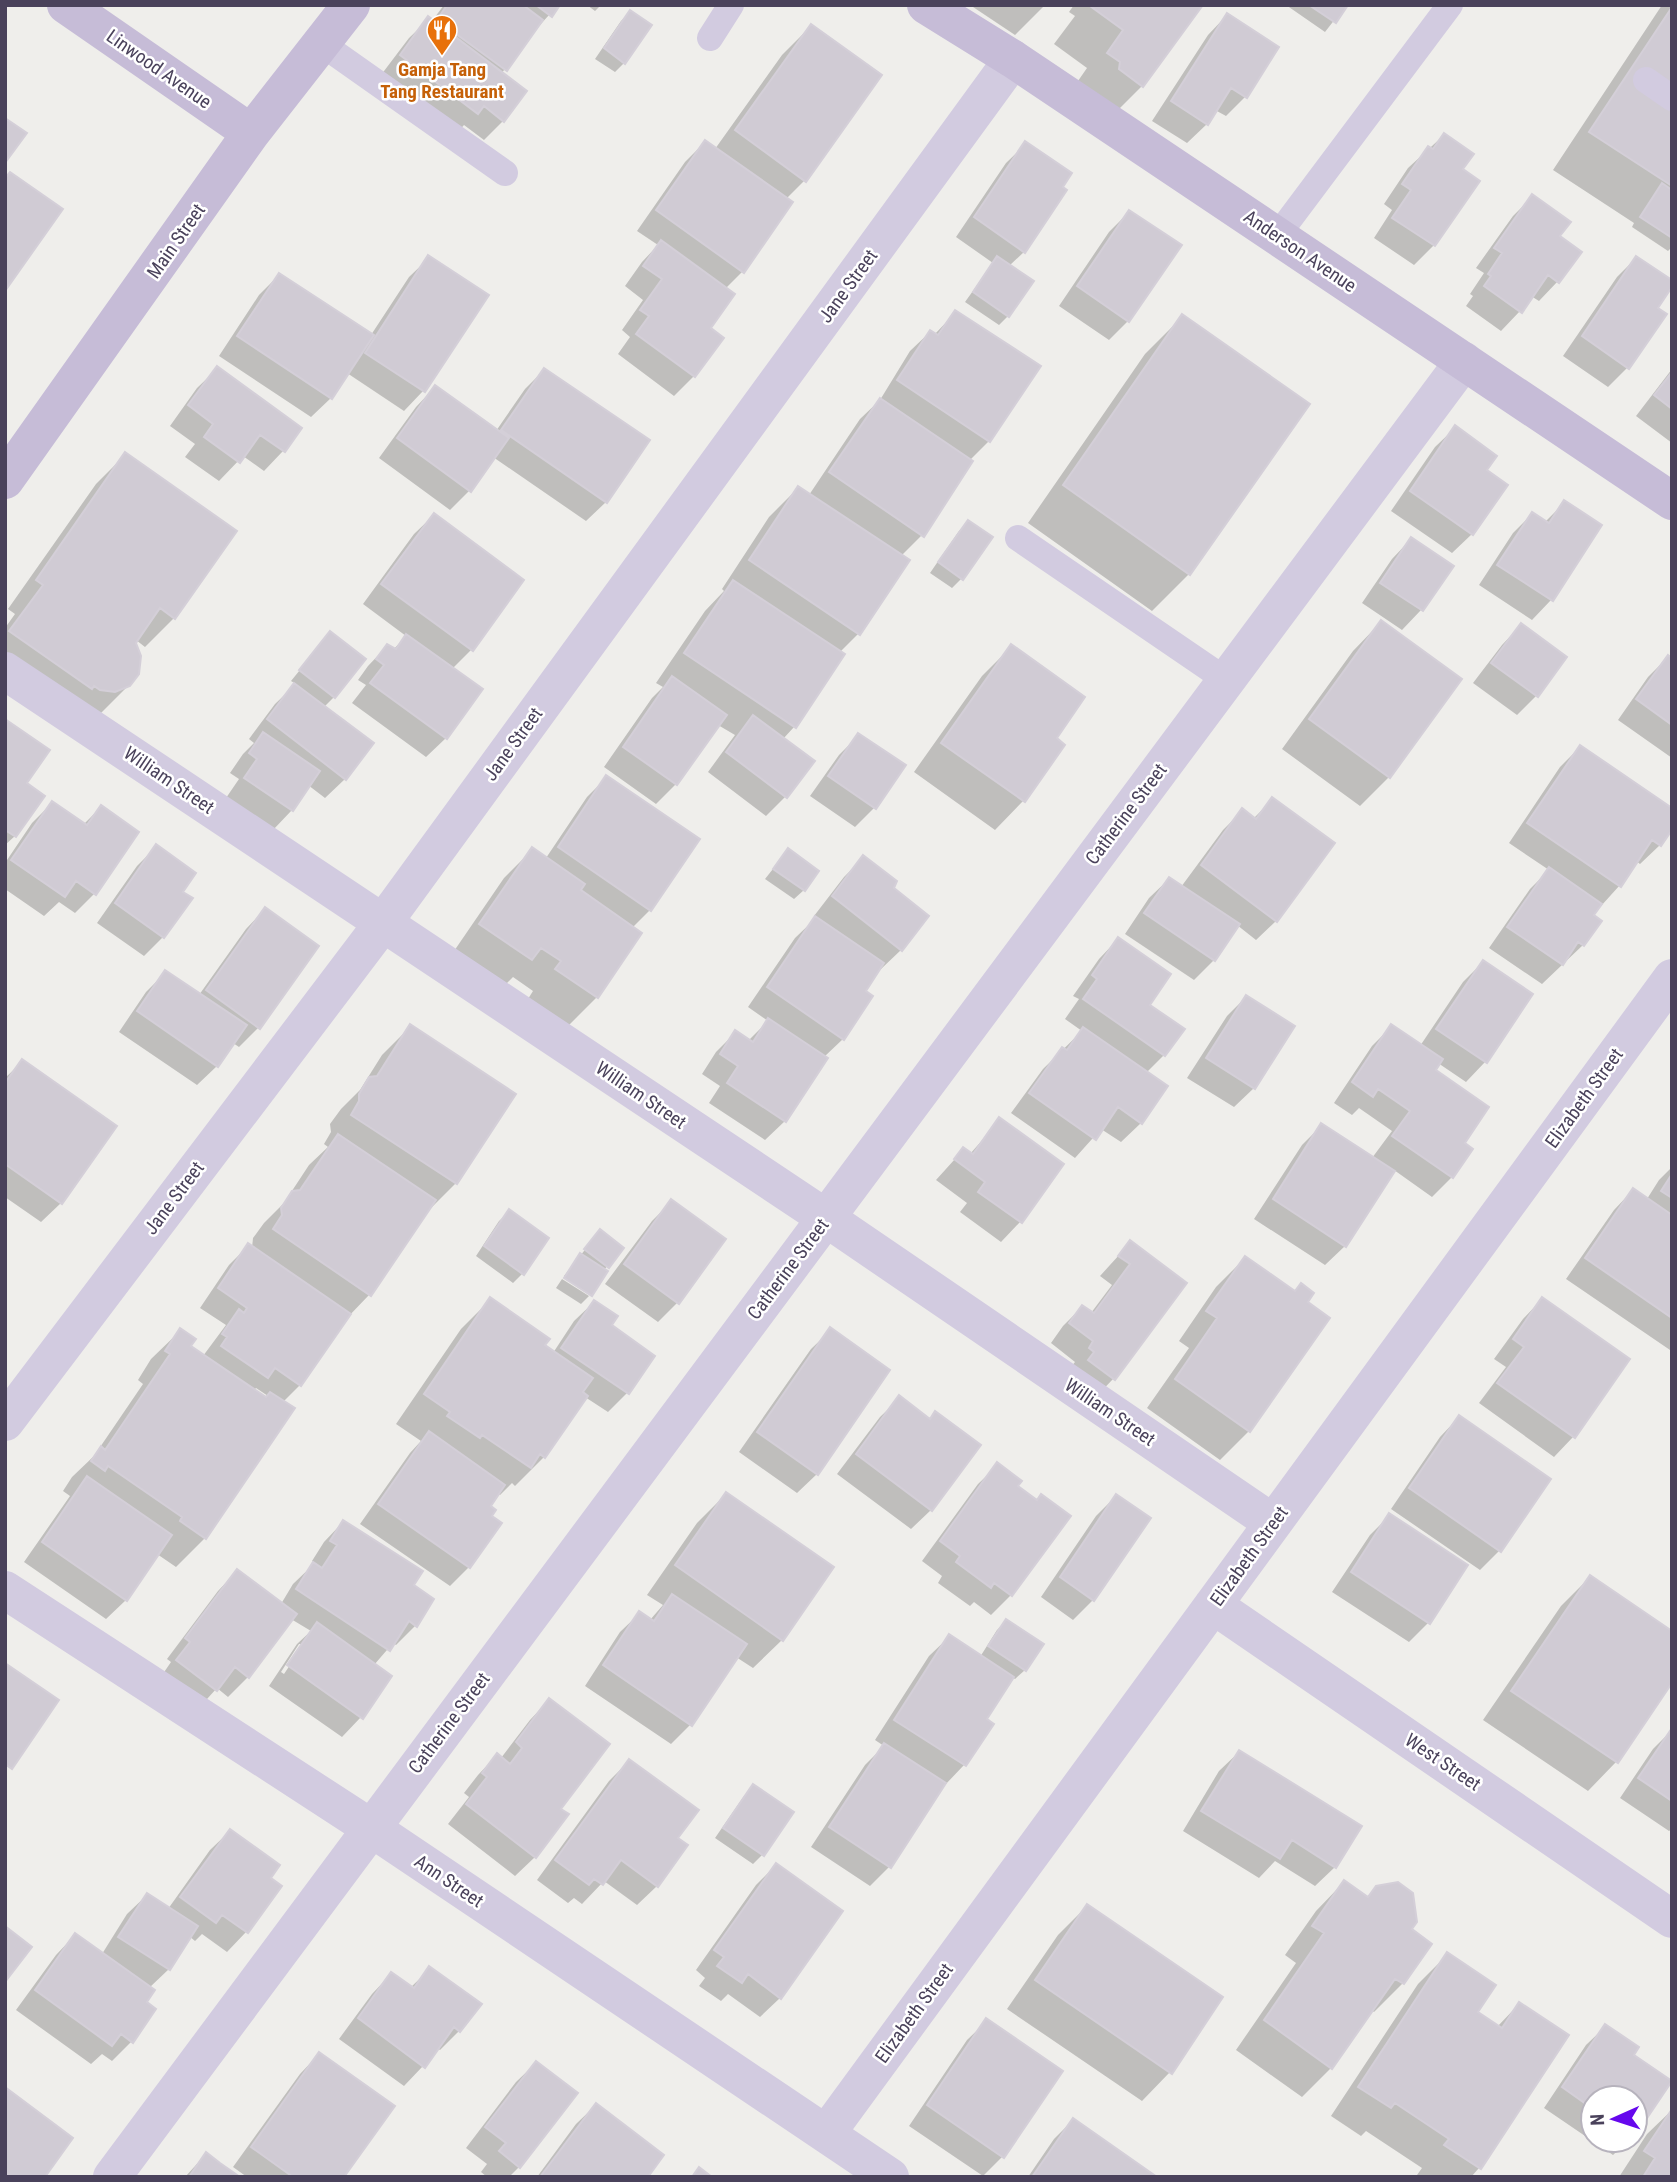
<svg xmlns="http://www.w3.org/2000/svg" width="1677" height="2182" viewBox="0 0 1677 2182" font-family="'Roboto Condensed',sans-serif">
  <rect width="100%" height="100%" fill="#efeeeb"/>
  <!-- shadow -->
  <path fill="#0003" fill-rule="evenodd" d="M444 5H558L531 35 501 74 503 121 484 140 464 125 457 133 381 75 409 38 429 19 432 21Z
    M587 5H601L595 11Z
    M970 5H1045L1015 35Z
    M1074 5H1201L1142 86 1105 123 1071 91 1087 68 1054 44 1075 16 1069 12Z
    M1286 5H1346L1325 32Z
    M1662 5H1672V247L1668 251 1632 227 1634 223 1553 170Z
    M630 12 624 63 615 72 595 59 621 21Z
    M1227 15 1277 48 1245 97 1226 116 1215 110 1207 124 1187 143 1152 121 1208 35Z
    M811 26 805 180 786 199 743 271 725 289 709 329 722 338 694 376 674 396 618 354 630 337 622 330 643 300 625 286 642 262 658 245 637 231 685 162 705 142 715 149 782 55Z
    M1444 135 1461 170 1477 181 1434 245 1414 265 1374 238 1392 210 1384 204 1408 168Z
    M1026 144 1024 252 1009 266 1008 316 999 325 965 302 993 263 956 237 1006 163Z
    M1532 197 1558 237V281L1539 301 1531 296 1520 311 1501 331 1466 306 1473 296 1470 294 1484 273 1476 268 1513 216Z
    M1129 212 1128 321 1109 340 1059 306 1109 232Z
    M429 258 487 295 423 391 404 411 347 373 331 398 311 417 219 356 259 295 279 275 371 335 409 277Z
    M1636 258 1656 308 1628 367 1608 387 1563 356 1617 277Z
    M956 312 989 441 969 461 922 535 901 556 859 633 839 653 842 655 794 727 783 739 813 761 785 797 766 816 708 772 735 735 718 725 676 784 656 804 604 767 652 698 663 687 656 683 705 611 724 591 722 589 769 517 798 488 809 495 860 419 880 400 910 351 930 332 934 335Z
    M1182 317 1189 574 1152 611 1028 523 1145 354Z
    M217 369 299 428 283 451 264 471 243 456 219 481 185 457 195 444 170 426 197 388Z
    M1672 369V443L1636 416Z
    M544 370 606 502 586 521 493 457 470 490 450 510 379 458 416 407 435 387 496 431 525 389Z
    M1455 428 1485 471 1472 534 1452 553 1391 511 1435 447Z
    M125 455 174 618 145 647 136 640 129 685 99 715 5 677V628L15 614 8 609 96 484Z
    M1564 503 1600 526 1551 600 1532 620 1479 585 1513 533 1532 514 1545 522Z
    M434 515 522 580 471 650 452 669 446 738 426 757 352 703 366 685 358 680 368 666 387 646 393 650 406 636 363 604 414 534Z
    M968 522 962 578 952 588 930 573 959 531Z
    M1411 539 1451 566 1421 610 1402 630 1362 603 1392 559Z
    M1381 622 1389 777 1360 806 1282 749 1353 651Z
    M1521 625 1565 658 1536 696 1517 715 1473 683 1502 645Z
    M330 633 334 697 324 707 345 779 325 798 308 785 292 810 273 830 226 798 239 779 230 773 243 754 254 743 249 739 275 704 296 684 291 681Z
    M1011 647 1054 738 1023 801 995 830 914 772 982 676Z
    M1668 657 1672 660V758L1618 720 1648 677Z
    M5 721 24 784 15 836 5 845Z
    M858 736 875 807 855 827 810 796 839 755Z
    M1580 747 1660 845 1640 864 1636 861 1620 885 1592 916 1583 945 1542 984 1489 948 1530 889 1549 870 1509 843 1560 767Z
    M607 777 650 910 632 928 597 997 568 1026 528 999 533 991 513 977 502 988 452 954 504 878 533 849 546 858 587 797Z
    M1273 799 1276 921 1256 940 1237 925 1214 960 1194 980 1125 934 1149 898 1169 879 1181 887 1223 830 1242 811 1253 819Z
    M52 803 83 825 101 807 95 893 75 913 59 902 44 916 5 889V863L32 823Z
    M156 847 181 892 163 937 144 956 97 923 137 866Z
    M788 850 804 890 794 899 765 879Z
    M864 857 892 888 901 950 881 969 879 968 863 991 843 1039 824 1057 785 1121 765 1140 709 1103 720 1086 702 1074 716 1052 736 1032 748 1041 768 1021 748 1007 795 938 816 918 814 916 844 877Z
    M265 909 317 946 258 1028 239 1047 233 1043 217 1066 197 1085 119 1032 146 992 166 972 199 995 246 929Z
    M1118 939 1148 1005 1164 1055 1146 1073 1141 1123 1121 1142 1101 1129 1075 1158 1011 1113 1043 1069 1082 1031 1065 1019 1079 999 1073 996 1099 959Z
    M1483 962 1531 995 1485 1062 1466 1082 1438 1063 1433 1070 1462 1143 1452 1177 1432 1197 1394 1170 1345 1246 1325 1265 1254 1219 1302 1145 1322 1125 1372 1158 1392 1131 1359 1108 1352 1115 1334 1103 1372 1046 1392 1026 1420 1046 1463 982Z
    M1246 997 1254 1088 1234 1107 1187 1078 1227 1016Z
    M410 1027 456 1183 427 1212 369 1295 346 1319 300 1385 283 1402 292 1409 205 1538 176 1567 157 1554 126 1600 106 1619 24 1562 70 1496 63 1491 72 1477 94 1456 143 1384 138 1380 151 1359 180 1331 188 1346 203 1356 226 1325 200 1308 229 1265 248 1246 252 1248 253 1238 264 1223 284 1203 309 1165 328 1147 324 1144 331 1132 330 1124 341 1109 360 1090 382 1055ZM256 1388 268 1396 265 1399 253 1391Z
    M22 1062 61 1203 41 1222 5 1197V1078Z
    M1000 1120 1061 1165 1020 1222 1001 1242 960 1212 967 1203 936 1180 964 1149 970 1154Z
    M1672 1167V1348L1670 1350 1566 1279 1614 1210 1633 1190 1647 1199 1659 1180Z
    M672 1201 724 1240 677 1303 658 1322 605 1284 652 1221Z
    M509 1212 522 1274 513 1283 476 1256 499 1221Z
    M600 1231 622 1248 604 1270 591 1293 564 1276Z
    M1130 1243 1184 1284 1113 1379 1094 1399 1070 1368 1075 1362 1051 1343 1063 1326 1082 1307 1091 1313 1112 1285 1100 1276Z
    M1245 1258 1249 1431 1220 1460 1147 1408 1189 1348 1179 1341 1216 1287Z
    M562 1279 589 1296 581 1304 556 1288Z
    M1542 1299 1628 1360 1573 1437 1554 1457 1479 1403 1506 1367 1494 1359 1523 1319Z
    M490 1300 553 1353 574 1321 594 1302 627 1393 608 1412 585 1397 544 1457 515 1486 512 1483 500 1495 497 1493 488 1506 469 1567 450 1586 360 1524 410 1453 421 1441 396 1424 461 1329Z
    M831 1330 817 1474 797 1493 739 1452 811 1349Z
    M900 1398 931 1510 911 1529 837 1474 880 1417Z
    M1459 1417 1500 1550 1480 1570 1391 1509 1440 1437Z
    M998 1465 1016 1486 1036 1501 1068 1517 1011 1595 991 1615 974 1602 970 1606 938 1583 942 1576 922 1561 978 1484Z
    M726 1494 782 1640 753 1668 736 1657 691 1724 671 1744 585 1686 620 1632 640 1613 650 1620 663 1605 647 1595 697 1523Z
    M1116 1496 1149 1518 1093 1600 1073 1620 1041 1597 1096 1516Z
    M1390 1515 1428 1623 1409 1642 1332 1592 1370 1535Z
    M343 1522 411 1585 432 1599 415 1626 396 1645 393 1643 374 1665 361 1717 342 1737 269 1686 297 1644 311 1631 291 1619 248 1677 228 1697 217 1688 197 1710 158 1681 171 1662 167 1659 218 1591 237 1571 281 1604 293 1584 315 1563 312 1561 324 1542ZM299 1644H304L284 1674 281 1672Z
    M1590 1577 1672 1680 1616 1762 1588 1791 1483 1720 1561 1606Z
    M1006 1621 1025 1670 1015 1679 1012 1677 984 1719 991 1724 964 1765 945 1785 943 1784 889 1867 870 1886 811 1847 865 1765 884 1746 875 1740 929 1656 949 1637 980 1657 997 1630Z
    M549 1700 558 1809 535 1857 515 1876 448 1824 469 1797 464 1793 478 1775 497 1755 501 1758 530 1720Z
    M1672 1730V1829L1669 1831 1620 1798 1653 1749Z
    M1239 1752 1335 1867 1315 1886 1275 1861 1259 1878 1183 1831 1219 1771Z
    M629 1761 676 1839 657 1886 637 1905 604 1881 582 1904 574 1898 568 1903 537 1880 609 1781Z
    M753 1786 791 1812 762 1855 753 1864 715 1838 744 1796Z
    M230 1831 268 1878 280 1887 246 1932 227 1952 202 1934 195 1941 189 1936 169 1969 149 1988 131 2042 112 2061 102 2054 91 2064 16 2010 56 1955 75 1935 102 1954 127 1914 147 1895 168 1909 210 1850Z
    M776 1865 780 1998 760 2017 728 1994 721 2001 699 1986 705 1978 696 1970 756 1885Z
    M1344 1882 1366 1898 1376 1888 1410 1930 1430 1944 1403 1983 1374 2012 1371 2010 1331 2068 1302 2097 1236 2050 1296 1963 1285 1955 1316 1911Z
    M1087 1906 1170 2072 1142 2101 1007 2009 1058 1935Z
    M1447 1955 1476 2013 1497 2027 1519 2004 1567 2035 1479 2168 1471 2177H1420L1417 2175 1422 2168 1366 2131 1361 2136 1331 2116 1418 1984Z
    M430 1969 459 2031 440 2050 437 2048 423 2066 404 2086 339 2039 372 1994 391 1974 410 1988Z
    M987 2021 1002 2157 983 2176 909 2126 967 2040Z
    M1606 2026 1631 2056 1670 2082 1635 2133V2098H1593V2140H1629L1613 2155 1544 2108 1586 2045Z
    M319 2054 342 2177H247L233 2167 300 2074Z
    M536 2063 519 2167 509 2177H487L481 2172 487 2164 466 2148 516 2082Z
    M596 2105 646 2177H537L576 2124Z
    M1672 2110V2177H1619L1647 2134Z
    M1073 2120 1154 2177H1028L1054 2139Z
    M206 2154 237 2177H185Z"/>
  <!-- building -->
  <path fill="#d0cbd4" stroke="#d4cfd8" stroke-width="2" d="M447 5H523L543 20 507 71 437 20Z
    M536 5H560L552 17Z
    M1203 5 1143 87 1119 69 1120 62 1107 53 1123 30 1090 6Z
    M1309 5H1348L1336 23Z
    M1672 7V186L1589 132Z
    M630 10 652 25 625 64 604 48Z
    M1227 13 1279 47 1247 98 1231 88 1208 125 1171 101Z
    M428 16 527 91 504 122 484 106 478 114 400 55Z
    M811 24 882 75 806 182 735 130Z
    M5 118 27 133 5 163Z
    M1444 133 1474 154 1463 169 1480 181 1435 246 1392 218 1411 190 1402 184 1428 146 1433 149Z
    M705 140 793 202 744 273 656 210Z
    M1025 141 1072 173 1063 187 1067 190 1025 253 974 217Z
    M10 172 63 209 5 291V178Z
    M1662 183 1672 190V238L1640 217Z
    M1532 194 1571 222 1560 236 1582 252 1559 283 1548 275 1522 313 1484 286 1491 276 1488 274 1502 253 1494 248Z
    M1129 210 1182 245 1129 322 1077 286Z
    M661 240 735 294 711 328 724 338 695 377 636 334 649 316 640 310 662 279 643 266Z
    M428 255 489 295 425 392 365 353Z
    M997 256 1034 281 1009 317 973 292Z
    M1636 256 1672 280V287L1658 308 1667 314 1629 369 1582 336Z
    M279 273 374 335 332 399 237 336Z
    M955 310 1041 366 990 442 897 380 930 330 938 335Z
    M1182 314 1310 404 1190 575 1063 485Z
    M217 366 302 428 285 452 260 435 240 463 204 437 213 424 188 405Z
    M544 368 650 440 607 503 501 430Z
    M1672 372V409L1654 395Z
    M435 385 509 438 471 492 397 438Z
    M880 398 973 461 924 537 829 472Z
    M1455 425 1497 456 1487 470 1508 485 1473 535 1410 491Z
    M125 452 237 531 175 619 160 608 136 643 141 656 139 674 130 686 115 692 100 690 94 686 92 689 9 631 43 585 36 580Z
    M798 486 910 560 860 635 749 560Z
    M1564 500 1602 525 1553 601 1497 565 1532 512 1549 523Z
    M434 513 524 580 473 651 381 584Z
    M968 520 993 537 963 580 938 562Z
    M1411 537 1454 566 1423 611 1380 583Z
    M733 580 845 654 796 728 684 653Z
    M1381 620 1462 679 1390 778 1309 719Z
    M1521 623 1567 657 1538 697 1491 663Z
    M330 631 366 659 335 698 299 670Z
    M406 634 483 689 447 739 370 683 384 665 376 659 387 644 396 649Z
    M1011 644 1085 697 1057 738 1065 745 1025 802 941 743Z
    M1668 655 1672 658V725L1636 699Z
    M672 676 727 715 677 785 623 747Z
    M294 683 374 743 346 780 267 719Z
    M753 715 815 761 787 798 726 752Z
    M5 719 50 750 27 783 45 796 16 837 5 830Z
    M263 732 320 771 293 811 244 778 257 759 249 753Z
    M858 733 906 765 876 809 828 776Z
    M1580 745 1672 808V830L1661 846 1652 840 1621 887 1527 823Z
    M606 775 700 839 651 911 558 847Z
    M1272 797 1335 843 1277 922 1201 865 1242 808 1256 819Z
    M52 801 87 825 101 805 139 832 96 895 76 881 65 897 11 860Z
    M156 844 196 873 183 892 193 898 164 938 115 903Z
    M532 847 585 884 581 890 642 933 598 998 555 969 561 961 541 948 532 960 479 924Z
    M788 848 819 871 805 891 773 869Z
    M863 855 897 881 894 888 929 916 902 951 832 896Z
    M1549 867 1602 904 1594 915 1602 921 1584 946 1578 942 1563 965 1507 927Z
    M1169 877 1240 924 1215 961 1144 913Z
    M265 907 319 946 260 1029 206 990Z
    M815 916 884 963 866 991 873 996 844 1040 767 987Z
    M1118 937 1171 974 1150 1005 1185 1029 1165 1056 1083 999 1097 979 1092 975Z
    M1483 960 1533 994 1487 1063 1436 1029Z
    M165 970 247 1025 218 1067 137 1011Z
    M1246 995 1295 1026 1255 1089 1206 1058Z
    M768 1018 828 1058 786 1122 727 1083 738 1066 720 1054 735 1030 753 1042Z
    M410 1024 516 1094 457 1184 351 1115 359 1101V1094L369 1077 377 1076Z
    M1391 1024 1443 1059 1436 1070 1489 1107 1465 1143 1473 1149 1453 1178 1392 1136 1410 1111 1378 1089 1373 1097 1352 1082Z
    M1083 1027 1168 1086 1142 1124 1118 1107 1096 1140 1029 1093 1062 1047 1067 1050Z
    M22 1059 117 1126 62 1204 5 1164V1083Z
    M999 1117 1064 1164 1022 1223 978 1192 985 1182 954 1159 963 1147 973 1154Z
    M1321 1123 1395 1171 1346 1247 1273 1199Z
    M338 1134 436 1200 371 1296 273 1229 282 1215 281 1208 292 1191 300 1190Z
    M1672 1174V1198L1661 1191Z
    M1633 1188 1672 1215V1318L1585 1258Z
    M671 1199 726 1239 679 1304 624 1264Z
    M509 1209 549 1238 524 1275 484 1246Z
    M600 1229 624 1248 609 1268 584 1249Z
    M1130 1240 1187 1283 1115 1380 1088 1360 1094 1352 1089 1348 1093 1341 1069 1323 1082 1305 1094 1313 1130 1264 1118 1256Z
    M248 1243 351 1314 301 1386 275 1368 268 1378 221 1346 227 1337 222 1334 239 1309 244 1313 247 1308 218 1288Z
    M580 1253 608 1271 592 1296 564 1278Z
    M1245 1256 1295 1291 1301 1283 1314 1293 1308 1302 1330 1318 1250 1432 1175 1379 1217 1318 1206 1311Z
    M490 1297 550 1339 545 1345 593 1378 583 1392 588 1396 545 1458 540 1454 531 1468 482 1435 480 1438 447 1416 450 1412 424 1394Z
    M1542 1297 1630 1359 1575 1438 1497 1383 1524 1347 1513 1339Z
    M594 1300 618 1316 612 1325 655 1356 629 1394 561 1348Z
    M830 1327 890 1370 818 1475 757 1432Z
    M180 1328 196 1339 191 1346 266 1397 270 1392 295 1408 206 1539 180 1521 182 1517 108 1466 105 1471 91 1461 101 1446 105 1450 170 1354 165 1351Z
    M899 1395 930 1419 935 1411 981 1445 932 1511 856 1454Z
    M1459 1415 1551 1479 1501 1552 1409 1488Z
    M429 1431 505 1485 491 1506 496 1510 492 1516 502 1523 470 1568 378 1504Z
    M997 1462 1022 1481 1018 1486 1037 1500 1041 1494 1071 1516 1012 1596 994 1583 991 1588 956 1562 960 1556 940 1541Z
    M87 1476 172 1535 127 1601 42 1542Z
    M726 1492 834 1567 783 1641 675 1565Z
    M1116 1494 1151 1518 1094 1601 1060 1577Z
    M1389 1513 1468 1565 1430 1624 1351 1572Z
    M343 1520 423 1571 414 1585 434 1599 417 1627 409 1621 390 1651 296 1589 313 1562 322 1568 337 1545 330 1541Z
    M237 1569 297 1614 249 1678 235 1667 217 1691 176 1660 190 1642 185 1638Z
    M1590 1575 1672 1631V1683L1618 1763 1511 1691Z
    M672 1594 747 1644 692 1726 603 1665 639 1611 654 1621Z
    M1006 1619 1044 1644 1026 1671 988 1646Z
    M317 1622 392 1676 363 1719 287 1665Z
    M949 1634 1014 1677 987 1719 994 1724 966 1766 894 1720Z
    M5 1663 59 1700 12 1769 5 1764Z
    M549 1698 610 1744 561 1809 569 1814 536 1858 466 1804 487 1777 482 1773 497 1753 510 1764 522 1748 516 1742Z
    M1672 1728V1801L1638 1778Z
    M884 1743 946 1783 891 1868 829 1827Z
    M1239 1750 1362 1826 1336 1868 1292 1840 1280 1859 1201 1811Z
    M629 1759 699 1810 678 1838 688 1845 658 1887 621 1860 603 1885 594 1879 589 1885 555 1860Z
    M753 1784 794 1812 764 1856 723 1828Z
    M230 1829 280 1865 271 1878 282 1886 248 1933 222 1915 216 1923 180 1897Z
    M776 1863 843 1911 781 1999 748 1974 742 1983 717 1966 724 1957 714 1950Z
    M1344 1880 1368 1897 1376 1886 1398 1882 1413 1893 1417 1922 1412 1929 1432 1944 1404 1984 1395 1979 1332 2069 1264 2020 1324 1933 1312 1926Z
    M147 1893 198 1926 170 1970 118 1937Z
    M1087 1904 1223 1997 1172 2074 1035 1980Z
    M5 1926 32 1947 5 1982Z
    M75 1933 155 1990 147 2002 156 2009 133 2043 121 2034 112 2046 35 1990Z
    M1447 1952 1496 1985 1478 2012 1502 2028 1519 2002 1569 2035 1481 2169 1444 2145 1449 2139 1395 2103 1391 2108 1358 2087Z
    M429 1966 482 2004 460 2032 454 2027 425 2068 358 2018 391 1972 414 1988Z
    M986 2018 1063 2071 1004 2158 927 2105Z
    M1605 2024 1639 2047 1634 2055 1672 2081 1635 2136V2098H1593V2109L1562 2087Z
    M319 2052 395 2106 344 2177H293L251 2147Z
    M536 2061 578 2093 520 2168 499 2151 506 2143 485 2127Z
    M5 2087 73 2138 45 2177H5Z
    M596 2103 664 2155 648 2177H540Z
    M1672 2109V2177H1643L1655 2158 1644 2151Z
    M1073 2118 1157 2177H1032Z
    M206 2152 220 2163 240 2177H189Z
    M699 2167 712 2177H692Z"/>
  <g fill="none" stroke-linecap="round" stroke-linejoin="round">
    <!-- lane -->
    <path stroke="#d2cbe0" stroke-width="26" d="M710 38 731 5
      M322 44 505 173
      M1646 80 1672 98
      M1277 236 1450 5
      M1018 538 1226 680"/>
    <!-- street -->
    <path stroke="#d2cbe0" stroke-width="38" d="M5 671 826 1218 1273 1523
      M5 1422 383 923 1013 59
      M5 1590 371 1828 890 2177
      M1213 1605 1672 1919
      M826 2134 1672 978
      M112 2177 1464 361"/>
    <!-- secondary -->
    <path stroke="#c6bcd7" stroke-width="38" d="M66 5 251 133
      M926 5 1013 59 1672 501
      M5 480 251 133 351 5"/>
  </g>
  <!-- icons -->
  <defs>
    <g id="restaurant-pin" transform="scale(1.575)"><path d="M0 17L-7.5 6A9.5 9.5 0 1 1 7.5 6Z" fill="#e8710a" stroke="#fff"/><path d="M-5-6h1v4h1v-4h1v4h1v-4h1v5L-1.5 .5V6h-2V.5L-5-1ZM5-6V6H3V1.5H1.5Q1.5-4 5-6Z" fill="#fff"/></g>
  </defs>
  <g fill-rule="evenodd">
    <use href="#restaurant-pin" x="442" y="30"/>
  </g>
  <g text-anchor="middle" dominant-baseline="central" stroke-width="5" stroke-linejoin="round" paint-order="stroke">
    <!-- street labels -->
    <g font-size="19" fill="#4a425b" stroke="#fff">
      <text transform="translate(159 69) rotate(35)">Linwood Avenue</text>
      <text transform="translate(176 241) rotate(-55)">Main Street</text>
      <text transform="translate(1300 251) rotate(34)">Anderson Avenue</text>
      <text transform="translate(848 286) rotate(-54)">Jane Street</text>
      <text transform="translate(513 744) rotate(-54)">Jane Street</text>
      <text transform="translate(169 780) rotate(34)">William Street</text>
      <text transform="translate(1126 814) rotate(-53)">Catherine Street</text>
      <text transform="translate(641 1095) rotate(34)">William Street</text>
      <text transform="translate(1584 1098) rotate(-54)">Elizabeth Street</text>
      <text transform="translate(174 1198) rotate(-53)">Jane Street</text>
      <text transform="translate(788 1269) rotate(-53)">Catherine Street</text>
      <text transform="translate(1110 1412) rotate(34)">William Street</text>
      <text transform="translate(1249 1556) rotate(-54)">Elizabeth Street</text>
      <text transform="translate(449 1723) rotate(-53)">Catherine Street</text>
      <text transform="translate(1443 1762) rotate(34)">West Street</text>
      <text transform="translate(449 1881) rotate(34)">Ann Street</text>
      <text transform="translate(914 2013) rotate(-54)">Elizabeth Street</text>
    </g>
    <!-- food labels -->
    <g font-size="19" font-weight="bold" fill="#c56008" stroke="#fff">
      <text x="442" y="69">Gamja Tang<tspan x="442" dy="22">Tang Restaurant</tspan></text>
    </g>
  </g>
  <!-- border -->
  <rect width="1677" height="2182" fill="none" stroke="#4a425b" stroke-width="14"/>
  <!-- north arrow -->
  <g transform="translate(1614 2119) rotate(267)"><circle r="33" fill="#ffffff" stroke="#b7b3bd" stroke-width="2"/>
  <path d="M0-5L12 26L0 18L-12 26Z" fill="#6608ed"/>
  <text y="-10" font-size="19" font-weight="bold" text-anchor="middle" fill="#4a425b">N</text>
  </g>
</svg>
